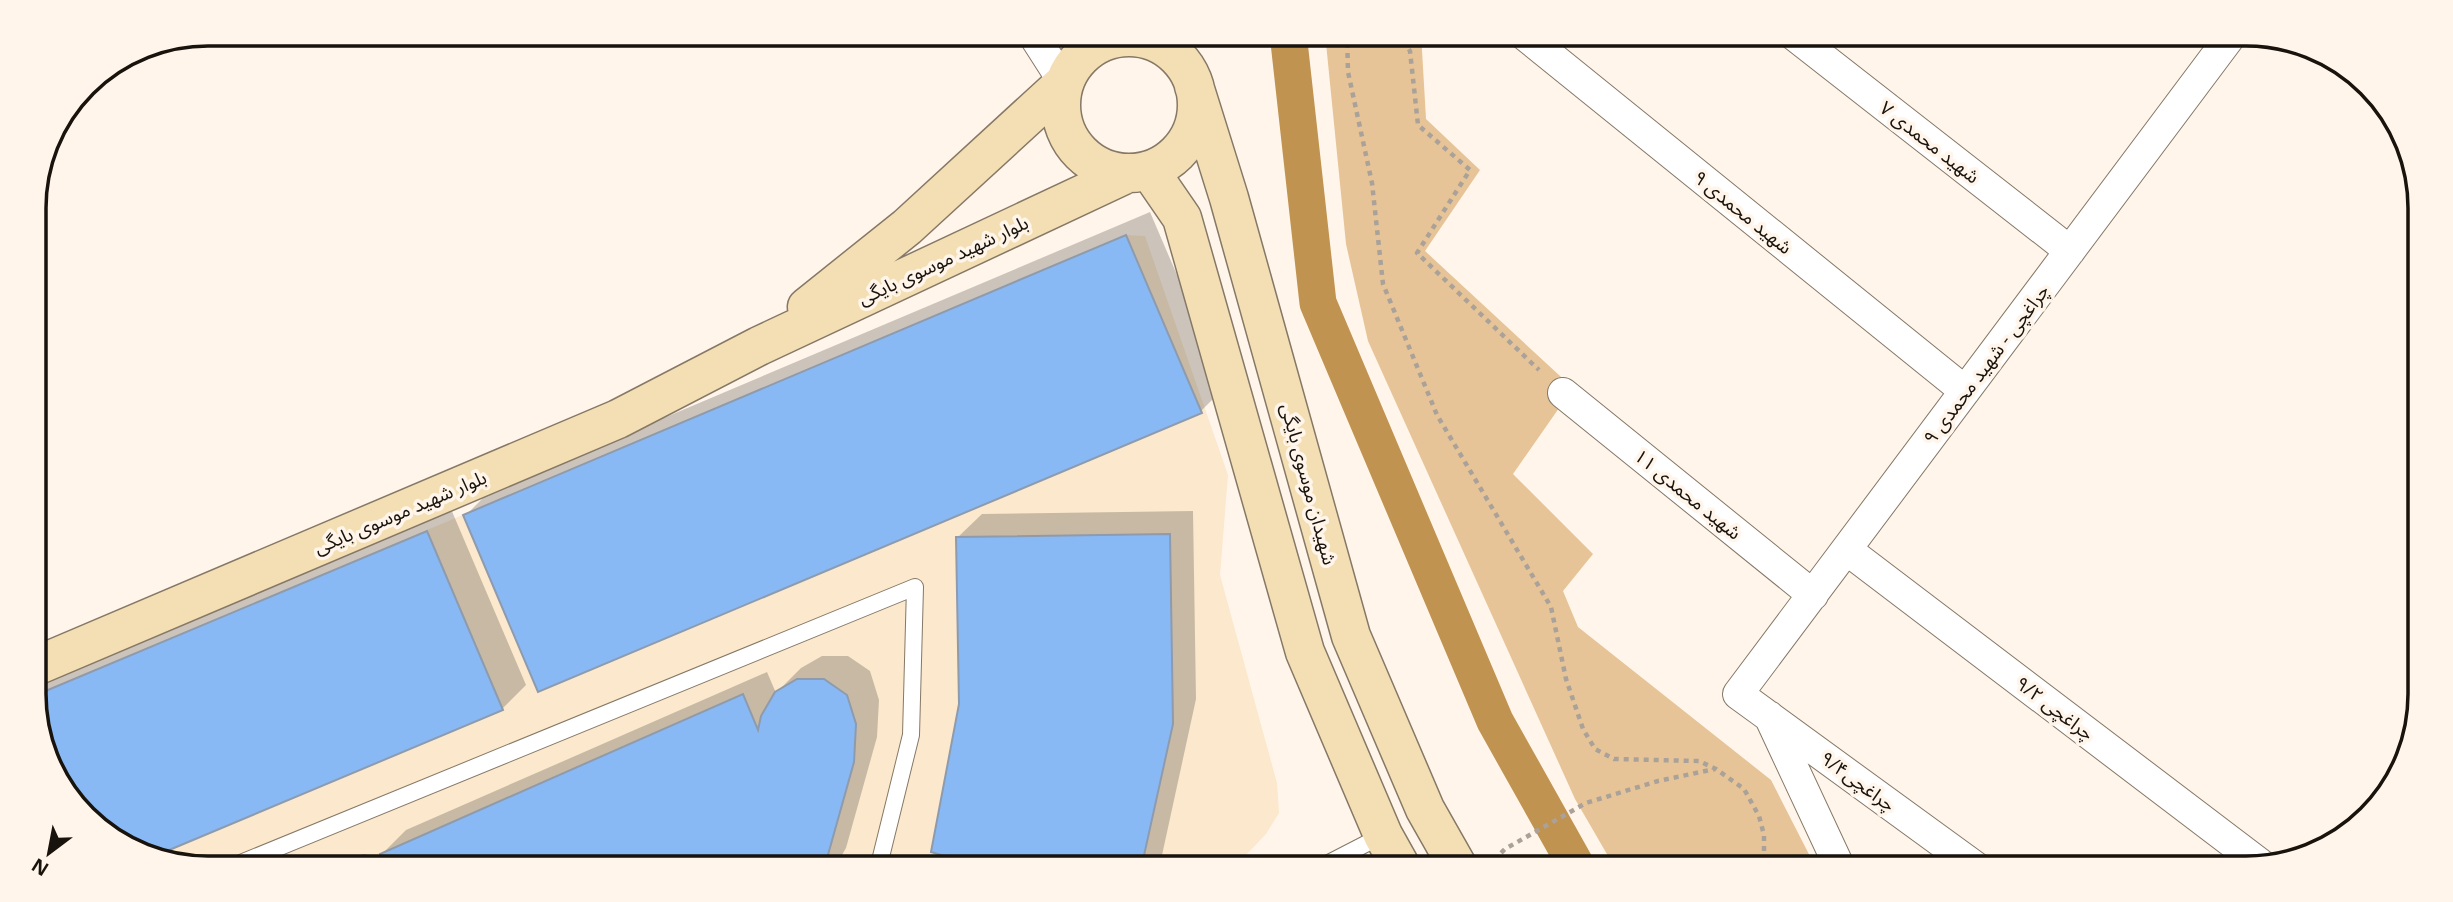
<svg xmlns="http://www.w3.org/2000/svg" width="2453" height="902" viewBox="0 0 2453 902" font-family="'Open Sans','Noto Sans Arabic',sans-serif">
  <rect width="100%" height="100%" fill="#fff5ea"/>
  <!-- built -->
  <path fill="#fbe8cd" d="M1126 235 1145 236 1228 475 1220 575 1277 783 1279 813 1266 834 1245 856 1252 869H208L152 860 76 809 37 728 36 695Z"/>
  <!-- green -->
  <path fill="#e6c497" d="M1325 33H1421L1426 119 1480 170 1425 251 1573 388 1513 474 1593 554 1563 591 1578 627 1771 780 1816 868H1615L1575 799 1368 341 1346 244Z"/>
  <!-- shadow -->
  <path fill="#0003" d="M1150 212 1225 387 1201 411 539 690 465 516 489 492Z
    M451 509 526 685 502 709 148 857 76 809 37 728 36 683Z
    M1193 511 1196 699 1159 869H994L961 705 958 537 982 514Z
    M822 656H848L870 671 879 700 877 737 846 848 834 869H338L363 854 384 858 382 854 406 830 767 672 776 693 801 668Z"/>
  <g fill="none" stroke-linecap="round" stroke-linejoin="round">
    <!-- canal -->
    <path stroke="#c19351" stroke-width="37" d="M1288 33 1318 303 1495 721 1578 869"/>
  </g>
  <!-- building -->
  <path fill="#89b9f5" stroke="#8d9bad" stroke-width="2" d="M1126 235 1202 413 538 692 463 515Z
    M427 531 503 710 150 858 76 809 37 728 36 695Z
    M1170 534 1173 724 1141 869H988L931 852 959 704 956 537Z
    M797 679H824L847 695 856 724 854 762 824 869H387L380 854 743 694 758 730 761 716 775 692Z"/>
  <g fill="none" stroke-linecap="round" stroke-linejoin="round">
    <!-- lane casing -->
    <g stroke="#857866" stroke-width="18">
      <path id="lane" d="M226 869 915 587 911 735 878 869
        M1317 869 1383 835"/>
    </g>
    <!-- street casing -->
    <g stroke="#857866" stroke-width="32">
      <path id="street" d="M1032 33 1064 83
        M1105 33 1109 40
        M1522 33 1965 391
        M1791 33 2070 251
        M1563 393 1813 595
        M1847 550 2263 866
        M1769 716 1840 868
        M1977 868 1738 694 2233 33"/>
    </g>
    <!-- secondary casing -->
    <g stroke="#857866" stroke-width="41">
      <path id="secondary" d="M1061 105a68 68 0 1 1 136 0a68 68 0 1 1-136 0Z
        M1194 86 1229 198 1351 636 1425 809 1459 869
        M1149 170 1182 218 1305 652 1383 835 1402 869
        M807 307 907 227 1064 83
        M36 666 618 419 759 346 1128 173"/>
    </g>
    <!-- path -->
    <path stroke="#aaa299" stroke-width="4.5" stroke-dasharray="5 5" stroke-linecap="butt" d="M1347 33 1348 72 1372 183 1383 284 1437 415 1551 607 1566 679 1583 729 1595 749 1614 759 1699 761 1716 769 1744 789 1759 816 1764 835V868
      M1397 33 1410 51 1418 125 1470 170 1417 253 1539 370
      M1347 36 1370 33
      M1170 51 1174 33
      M1494 860 1505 849 1586 803 1658 781 1715 769"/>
    <!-- lane -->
    <use href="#lane" stroke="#fff" stroke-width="16"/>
    <!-- street -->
    <use href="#street" stroke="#fff" stroke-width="30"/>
    <!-- secondary -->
    <use href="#secondary" stroke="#f4dfb4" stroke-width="38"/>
  </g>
  <g text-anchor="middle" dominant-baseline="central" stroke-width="7" stroke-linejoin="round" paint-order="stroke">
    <!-- street labels -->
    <g font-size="19" fill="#18130c" stroke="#fff5ea">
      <text transform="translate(1930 142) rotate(38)">شهید محمدی ۷</text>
      <text transform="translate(1743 212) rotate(39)">شهید محمدی ۹</text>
      <text transform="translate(943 260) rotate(-25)">بلوار شهید موسوی بایگی</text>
      <text transform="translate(1986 364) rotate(-53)">۹ چراغچی - شهید محمدی</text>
      <text transform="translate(1309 484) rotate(75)">شهیدان موسوی بایگی</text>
      <text transform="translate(1688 494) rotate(39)">شهید محمدی ۱۱</text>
      <text transform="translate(400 512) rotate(-23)">بلوار شهید موسوی بایگی</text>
      <text transform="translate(2055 708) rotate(37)">۹/۲ چراغچی</text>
      <text transform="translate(1858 781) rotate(36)">۹/۴چراغچی</text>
    </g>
  </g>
  <!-- crop -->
  <path d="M0 0H2453V902H0ZM208 46H2246A162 162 0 0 1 2408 208V694A162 162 0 0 1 2246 856H208A162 162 0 0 1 46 694V208A162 162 0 0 1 208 46Z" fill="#fff5ea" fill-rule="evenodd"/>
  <path fill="none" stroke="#18130c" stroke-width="3.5" d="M208 46H2246A162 162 0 0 1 2408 208V694A162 162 0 0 1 2246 856H208A162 162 0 0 1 46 694V208A162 162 0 0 1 208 46Z"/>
  <!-- north arrow -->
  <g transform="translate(49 853) rotate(212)" stroke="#fff5ea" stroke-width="5" paint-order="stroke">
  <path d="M0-5L12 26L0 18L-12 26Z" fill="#18130c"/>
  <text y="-10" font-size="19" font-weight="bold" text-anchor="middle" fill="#18130c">N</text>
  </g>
</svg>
